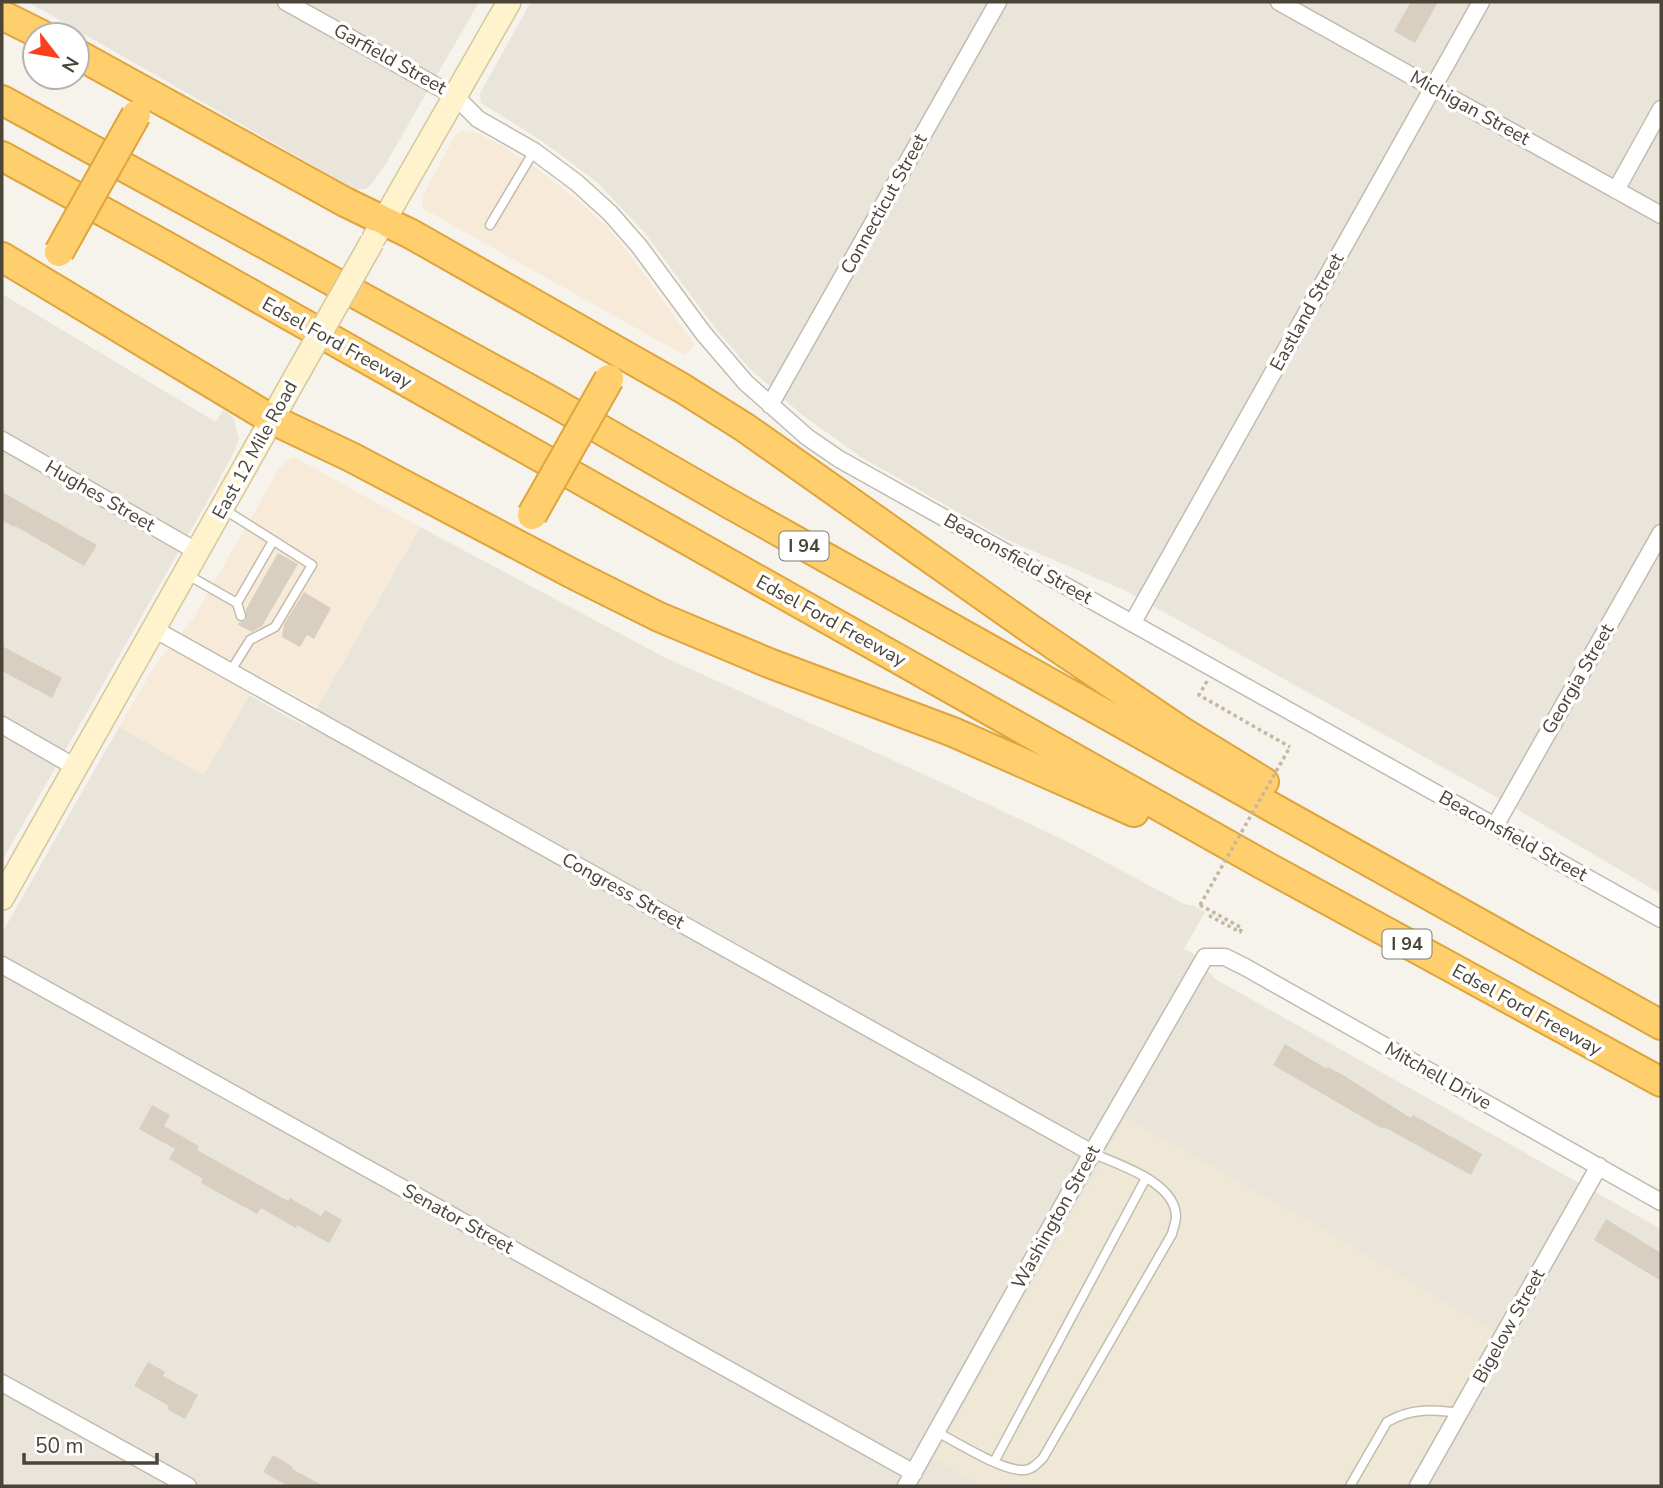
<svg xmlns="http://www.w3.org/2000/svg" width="1663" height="1488" viewBox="0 0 1663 1488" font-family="'Nunito Sans',sans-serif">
  <rect width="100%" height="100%" fill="#f6f3ec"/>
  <!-- residential -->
  <path fill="#eae5da" d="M28 2H479L385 165 371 185 366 189 356 190Z
    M531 2H1661V894L1491 794 1124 590 1005 539 861 457 801 414 748 367 716 329 644 232 598 183 542 141 481 103 480 93Z
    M2 294 216 422 223 410 228 413 234 420 239 438 234 452 207 502 2 861Z
    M420 527 664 657 932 778 1070 843 1184 904 1195 906 1205 912 1184 949 1194 954 1215 979 1661 1229V1486H2V933L119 727 204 775 249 695 306 727Z"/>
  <!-- commercial -->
  <path fill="#f7ead8" d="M460 131 475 132 499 144 542 172 577 200 607 227 630 255 695 345 684 355 422 208 423 196 430 182 455 135Z
    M294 457 420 527 317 707 260 676 204 775 119 727 155 665 193 619 276 474 281 466Z"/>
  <!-- education -->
  <path fill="#efe8d6" d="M1126 1118 1334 1235 1494 1332 1406 1486H982L934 1459Z"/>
  <!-- building -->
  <path fill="#d8cfc1" d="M1411 2H1438L1415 43 1394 31Z
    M2 492 97 545 84 566 15 526 14 527 2 520Z
    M278 553 298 564 262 626 252 632 237 624 246 620V609Z
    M304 592 331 608 314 639 307 635 300 647 282 637 284 624Z
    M2 646 62 678 52 698 2 671Z
    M1285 1044 1327 1069 1328 1067 1341 1074 1411 1118 1413 1115 1482 1154 1471 1175 1384 1127 1383 1129 1273 1065Z
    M152 1105 170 1115 164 1126 199 1146 197 1150 288 1201 290 1198 321 1216 325 1210 342 1220 329 1243 297 1225 296 1228 261 1208 257 1214 201 1183 203 1179 169 1159 175 1149 139 1129Z
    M1606 1219 1661 1253V1281L1594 1240Z
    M148 1362 165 1372 163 1376 198 1395 185 1419 167 1409 169 1406 134 1386Z
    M273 1455 293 1467 292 1469 324 1486H288L263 1472Z"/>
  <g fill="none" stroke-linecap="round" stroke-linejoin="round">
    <!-- service casing -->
    <g stroke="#c2bbae" stroke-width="11">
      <path id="service" d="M490 225 534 151
        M225 510 312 565 275 627 250 640 230 672
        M186 574 237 603 273 541
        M237 603 241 616
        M937 1432C956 1442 1004 1472 1024 1470 1032 1470 1038 1463 1043 1458L1172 1234C1173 1229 1176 1222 1176 1217 1176 1182 1119 1165 1092 1153
        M994 1462 1146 1178
        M1350 1486 1387 1422C1411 1408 1434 1409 1460 1413"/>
    </g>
    <!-- minor casing -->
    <g stroke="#c2bbae" stroke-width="19">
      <path id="minor" d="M286 2 456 97 478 119 534 151 577 183 610 213 639 246 704 334 746 383 807 437 839 459 1661 919
        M1279 2 1661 215
        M1616 190 1661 109
        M770 405 998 2
        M2 440 198 552
        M1133 622 1481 2
        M154 629 1092 1153
        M2 725 75 767
        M1495 826 1661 533
        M2 965 914 1473
        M2 1383 188 1486
        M906 1486 1092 1153 1205 957H1225L1245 967 1661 1202
        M1418 1486 1599 1166"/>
    </g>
    <!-- secondary casing -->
    <g stroke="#d6c79b" stroke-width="26">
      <path id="secondary" d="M375 236 509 2
        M2 898 299 371"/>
    </g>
    <!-- motorway casing -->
    <g stroke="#e0a43c" stroke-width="32">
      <path id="motorway" d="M2 15 42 35
        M77 54 345 202 411 234 682 388 744 427 1029 628 1184 733 1264 782
        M2 100 553 402 730 504 1661 1025
        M2 156 166 246 1260 863 1661 1082
        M2 257 271 419 351 457 573 574 659 617 769 663 953 732 1134 812"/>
    </g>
    <!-- path -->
    <path stroke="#c4b79f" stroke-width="3.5" stroke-dasharray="3.5 3.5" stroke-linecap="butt" d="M1207 681 1199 695 1290 747
      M1200 905 1242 928 1240 932 1208 915"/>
    <!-- service -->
    <use href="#service" stroke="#fff" stroke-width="8"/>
    <!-- minor -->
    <use href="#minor" stroke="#fff" stroke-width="16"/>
    <!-- secondary -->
    <use href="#secondary" stroke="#fff3cd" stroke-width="23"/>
    <!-- motorway -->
    <use href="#motorway" stroke="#ffcf6e" stroke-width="28"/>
    <!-- secondary-bridge casing -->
    <g stroke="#d6c79b" stroke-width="26" stroke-linecap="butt">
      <path id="secondary-bridge" d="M299 371 372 242"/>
    </g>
    <!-- motorway-bridge casing -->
    <g stroke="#e0a43c" stroke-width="32" stroke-linecap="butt">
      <path id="motorway-bridge" d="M59 252 136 115
        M532 515 609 379"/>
    </g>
    <!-- path-bridge -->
    <path stroke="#c4b79f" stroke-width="3.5" stroke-dasharray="3.5 3.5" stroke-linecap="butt" d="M1200 905 1290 747"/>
    <!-- secondary-bridge -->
    <use href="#secondary-bridge" stroke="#fff3cd" stroke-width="23"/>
    <!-- motorway-bridge -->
    <use href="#motorway-bridge" stroke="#ffcf6e" stroke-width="28"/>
  </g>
  <g text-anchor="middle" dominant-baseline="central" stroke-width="7" stroke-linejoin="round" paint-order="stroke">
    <!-- shield labels -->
    <g fill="#fff" stroke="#817c74" stroke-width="2">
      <rect x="779.5" y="531.5" width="49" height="29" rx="5"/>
      <rect x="1382.5" y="929.5" width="49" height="29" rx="5"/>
    </g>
    <g font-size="18" font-weight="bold" fill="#4b4439">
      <text x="804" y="546">I 94</text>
      <text x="1407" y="944">I 94</text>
    </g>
    <!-- street labels -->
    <g font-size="19" fill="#4b4439" stroke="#fff">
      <text transform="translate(390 59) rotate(29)">Garfield Street</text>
      <text transform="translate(1470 108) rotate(29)">Michigan Street</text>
      <text transform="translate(884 204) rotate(-61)">Connecticut Street</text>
      <text transform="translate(1307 312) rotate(-61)">Eastland Street</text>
      <text transform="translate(337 343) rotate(29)">Edsel Ford Freeway</text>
      <text transform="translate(255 450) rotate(-61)">East 12 Mile Road</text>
      <text transform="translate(100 496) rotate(30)">Hughes Street</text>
      <text transform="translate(1018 559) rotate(29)">Beaconsfield Street</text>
      <text transform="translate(831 621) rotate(29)">Edsel Ford Freeway</text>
      <text transform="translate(1578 679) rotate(-60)">Georgia Street</text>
      <text transform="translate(1513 836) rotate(29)">Beaconsfield Street</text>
      <text transform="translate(623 891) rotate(29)">Congress Street</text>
      <text transform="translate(1527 1010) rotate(29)">Edsel Ford Freeway</text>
      <text transform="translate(1438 1076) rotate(29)">Mitchell Drive</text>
      <text transform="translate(1056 1217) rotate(-61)">Washington Street</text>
      <text transform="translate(458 1219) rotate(29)">Senator Street</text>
      <text transform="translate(1509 1326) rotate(-61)">Bigelow Street</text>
    </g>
  </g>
  <!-- border -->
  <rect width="1663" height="1488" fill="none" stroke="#4b4439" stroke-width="7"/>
  <!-- north arrow -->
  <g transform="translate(56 56) rotate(121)"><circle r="33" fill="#ffffff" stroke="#b7b4b0" stroke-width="2"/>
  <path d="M0-5L12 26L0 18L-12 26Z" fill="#fc3f1d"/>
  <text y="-10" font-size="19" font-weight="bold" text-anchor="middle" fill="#4b4439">N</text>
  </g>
  <!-- scale -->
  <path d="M24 1453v10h133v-10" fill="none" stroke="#4b4439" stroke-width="3.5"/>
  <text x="35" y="1453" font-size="21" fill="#4b4439" stroke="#ffffff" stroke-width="5" paint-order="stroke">50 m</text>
</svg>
